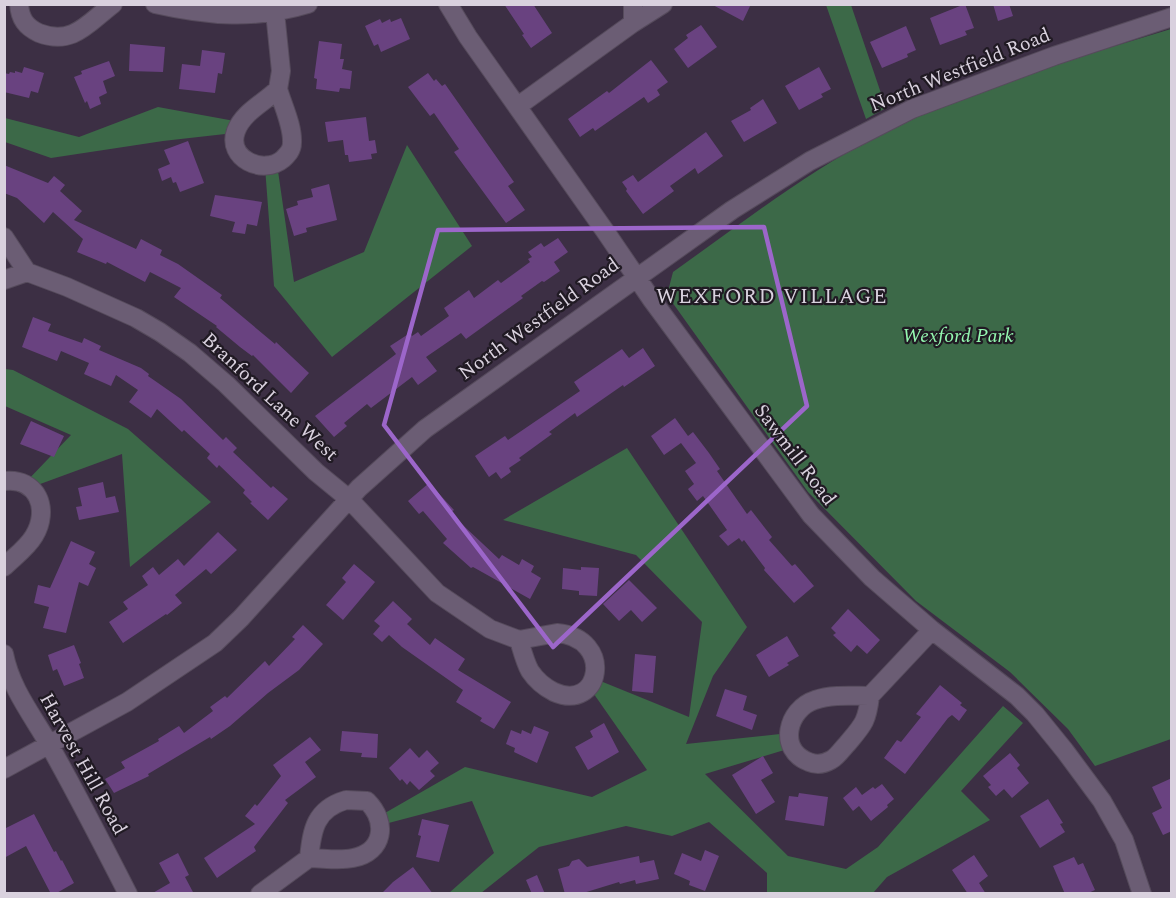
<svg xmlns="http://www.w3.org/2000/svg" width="1176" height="898" viewBox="0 0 1176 898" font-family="Spectral,serif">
  <rect width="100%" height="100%" fill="#3c2f44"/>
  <!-- green -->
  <path fill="#3c6948" d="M826 5H851L886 108 866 119Z
    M1171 29V739L1095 766 1068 729 1010 672 916 601 808 492 667 295 673 272C739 225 804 174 877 136 970 88 1072 59 1171 29Z
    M158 107 240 122 234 133 163 141 51 158 5 142V118L79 137Z
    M407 145 472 246 332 357 274 286 265 167 277 164 294 282 364 252Z
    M5 369 13 370 128 429 211 502 130 567 122 454 32 487 25 483 71 435 5 406Z
    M627 448 747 627 713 676 686 744 789 733 791 748 705 774 788 856 846 869 878 847 1003 706 1023 723 961 791 990 820 887 877 873 893H767V873L709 822 672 836 626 826 539 847 481 893H449L494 853 472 801 381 825 378 817 465 767 592 797 647 770 589 687 593 678 689 717 702 622 636 555 503 520Z"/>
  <!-- building -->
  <path fill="#694280" d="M504 4H533L552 33 531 48 522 35 524 34Z
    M711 4H751L743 21Z
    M965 4 974 28 965 31 967 35 940 45 930 18Z
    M993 4H1009L1013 16 998 21Z
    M401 18 410 39 381 52 378 44 374 46 365 26 380 19 382 23 390 19 391 22Z
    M701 25 717 47 688 68 674 49 688 38 686 35Z
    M906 26 916 50 907 54 908 57 882 68 870 42Z
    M319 41 342 44 340 59H344L342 69 352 71 350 89 340 88 339 92 316 89 317 79 314 78Z
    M130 44 165 47 163 72 129 71Z
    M202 50 225 53 222 74 218 73 215 93 179 89 182 64 200 66Z
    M651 60 668 82 657 90 660 95 648 103 644 97 595 131 593 128 580 137 568 119 607 91 609 93Z
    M109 61 115 76 103 81 107 93 99 97 101 104 90 109 87 101 85 103 74 77 82 74 81 71Z
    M24 67 44 73 38 93 31 91 29 98 4 92V73L9 74 10 72 15 73V71L22 73Z
    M819 67 831 89 821 94 823 97 799 110 785 86Z
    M428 73 434 81 436 79 442 86 445 84 514 182 508 186 525 210 506 223 454 152 459 149 434 113 430 116 408 87Z
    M763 99 777 123 744 142 731 121 751 110 750 108Z
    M366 117 369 141 375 140 377 153 371 154 372 159 349 162 348 155H345L343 140 328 142 325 122Z
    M706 132 723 156 698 174 695 168 670 186 674 191 643 214 626 191 627 189 622 182 633 175 638 182Z
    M188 141 204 183 180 192 176 182 173 183 171 177 162 181 158 169 170 164 164 150Z
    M4 165 48 183 54 176 65 185 60 191 82 211 74 220 136 249 141 239 162 250 160 255 178 264 222 295 220 298 275 344 276 342 309 373 291 393 253 355 252 356 240 347 216 327 217 326 174 297 181 288 150 272 145 282 107 262 106 264 77 252 83 239 53 212 44 223 17 198 4 193Z
    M329 184 337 220 306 228 307 232 294 236 286 209 298 205 297 201 313 197 311 189Z
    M215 195 262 202 257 226 247 224 245 234 232 232 235 222 210 216Z
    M558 238 568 252 554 262 560 271 544 282 542 281 521 296 523 298 466 339 461 333 426 357 437 371 418 385 412 377 371 408 367 404 344 423 347 426 334 437 315 416 396 354 390 346 410 333 412 336 418 332 421 336 449 316 444 308 469 290 474 298 498 280 501 283 530 262 528 259 532 257 528 252 541 243 544 247Z
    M33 317 51 324 48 331 82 343 84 338 101 346 99 350 141 368 149 374 148 376 181 399 223 440 226 437 237 448 233 452 271 488 273 486 288 499 268 520 250 503 252 502 243 493 245 490 219 465 217 468 207 458 210 454 184 430 182 432 157 409 151 418 129 402 138 390 116 375 111 386 84 374 89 363 61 351 57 361 22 347Z
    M643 348 655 366 624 387 623 385 577 417 575 413 549 432 552 434 519 458 521 460 509 468 511 472 501 479 496 472 489 477 475 456 505 436 508 440 580 391 574 382 622 349 629 358Z
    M675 418 688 436 693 432 709 453 720 469 717 471 747 514 751 510 772 537 769 540 792 566 795 564 814 586 794 603 764 570 765 568 744 540 742 542 739 538 728 546 719 536 727 530 703 496 697 501 688 489 694 484 685 471 696 463 681 443 664 455 651 436Z
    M31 421 64 436 54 457 20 444Z
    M103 482 106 498 115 496 119 512 79 520 76 507 82 506 78 488Z
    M429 483 454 510 450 513 499 559 502 555 519 565 522 559 534 566 531 572 541 578 530 599 473 567 471 568 443 543 447 539 423 511 419 514 408 501Z
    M218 532 237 550 211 574 206 569 175 595 182 603 167 615 166 614 123 643 109 622 128 609 123 602 148 585 142 576 153 567 159 575 178 559 184 566Z
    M71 541 95 552 89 564 96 568 88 586 79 582 66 633 43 628 49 607 34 603 38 585 50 588Z
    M354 564 375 582 343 620 326 605 346 582 342 578Z
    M581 567 599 568 597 596 579 595V591L562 589 563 568 581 570Z
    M629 580 657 608 642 622 631 610 619 621 603 604Z
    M393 601 412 619 407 624 430 645 435 638 465 659 458 670 511 702 494 729 480 721 482 718 456 702 463 690 402 647 389 635 382 642 373 634 380 626 374 621Z
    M848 609 880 640 867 654 857 645 851 652 833 635 836 633 831 628Z
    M303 625 323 644 299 670 268 693 230 726 211 739 210 737 148 774 149 776 114 793 105 779 125 768 121 762 159 741 158 739 179 726 184 733 213 711 210 707 225 696 227 698 265 661 269 666 295 639 292 637Z
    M787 636 799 656 787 663 789 665 769 677 756 655Z
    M74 645 81 663 79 664 84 678 64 686 57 669 53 671 48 655Z
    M635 654 656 656 653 693 632 691Z
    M940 685 962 703 960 705 967 710 959 721 952 715 948 718 905 774 884 758 897 740 901 742 921 717 916 714Z
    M725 689 747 696 743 710 757 715 752 730 716 716Z
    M604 723 619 752 588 770 575 747 593 737 590 731Z
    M534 726 549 732 537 763 514 752 515 748 506 744 511 730 521 734 522 730 531 734Z
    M342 731 378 734 377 758 361 757 362 753 340 751Z
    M310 737 321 750 305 762 316 777 285 800 288 803 254 847 256 851 217 878 204 858 255 824 245 816 255 804 257 806 281 776 273 765Z
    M410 748 419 758 427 750 439 763 430 771 435 776 419 790 410 781 407 785 402 779 400 781 389 768Z
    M1010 753 1020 765 1017 768 1029 783 1012 798 1004 789 996 796 988 787 991 785 983 776Z
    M763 756 773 773 761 780 775 802 756 814 732 775Z
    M1172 778V831L1163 835 1152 813 1162 808 1152 787Z
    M882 784 894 799 887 805 888 807 871 821 859 806 853 811 843 798 856 787 862 795 873 787 875 789Z
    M799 793 828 797 824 826 785 820 789 796 798 797Z
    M1048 799 1063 823 1060 824 1065 832 1040 848 1020 816Z
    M34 814 54 852 56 851 61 861 62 860 74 883 55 894H51L26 846 4 858V829Z
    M422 819 449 825 439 862 416 857 421 836 418 835Z
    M705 850 719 856 705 891 689 885 690 881 674 874 682 853 701 861Z
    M178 853 189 875 185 877 194 894H151L170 883 159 863Z
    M974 855 988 876 979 883 986 894H968L952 870Z
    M639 856 640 863 654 860 659 879 636 884 635 880 620 884 619 882 580 894H565L558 869 569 866 572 861 579 859 587 867Z
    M1074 857 1078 865 1083 863 1095 890 1086 894H1065L1053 866Z
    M413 867 433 894H381L393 882Z
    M537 875 545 894H532L526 880Z"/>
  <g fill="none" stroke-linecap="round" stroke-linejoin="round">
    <!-- minor casing -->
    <g stroke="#564b5c" stroke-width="20">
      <path id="minor" d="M19 4C20 19 26 27 39 33 73 46 88 23 113 4
        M155 4C208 16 255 20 308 4
        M448 4 468 37 605 231 652 300 811 515 872 578 932 630 1017 696 1035 714 1065 751 1102 801 1124 840 1142 894
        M633 4V23L663 4
        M275 12 281 71 278 89
        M278 89C283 106 293 126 292 143 292 150 288 154 283 159 263 176 226 158 236 131 243 112 264 103 278 89Z
        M518 106 633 23
        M4 237 27 272 4 280
        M27 272 67 287 136 318 160 332 190 353 226 384 316 472 349 499 437 593 490 629 519 640
        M4 481C38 477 50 510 34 536 27 548 14 557 4 567
        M557 633C615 638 601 713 554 692 544 687 536 680 530 671 525 662 522 650 519 640Z
        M4 654C11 690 34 717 51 748 78 796 103 845 128 894
        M870 696C867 722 863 725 847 744 842 749 837 757 831 760 824 764 816 765 809 762 777 750 787 709 815 700 832 694 853 696 870 696Z
        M870 696 932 630
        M4 769 127 702 215 643 241 618 359 488 425 429 732 210 810 161 912 109 1054 56 1172 17
        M346 800 367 801C388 822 384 852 353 858 339 861 323 858 309 858 312 830 315 809 346 800Z
        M260 894 309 858"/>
    </g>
    <!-- minor -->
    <use href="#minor" stroke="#6b5d74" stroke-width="18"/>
  </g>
  <!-- marked area -->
  <path fill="none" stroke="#9c66ca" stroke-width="4.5" stroke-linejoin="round" d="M764 227 807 406 553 647 384 425 438 230Z"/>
  <g text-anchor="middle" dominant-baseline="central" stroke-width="4.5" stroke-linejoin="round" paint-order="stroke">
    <!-- street labels -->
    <g font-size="20" fill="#d9d1de" stroke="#201a23">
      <text transform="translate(960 70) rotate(-22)">North Westfield Road</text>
      <text transform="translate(539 319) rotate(-36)">North Westfield Road</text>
      <text transform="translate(270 397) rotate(43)">Branford Lane West</text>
      <text transform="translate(795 455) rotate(53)">Sawmill Road</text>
      <text transform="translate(83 764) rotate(61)">Harvest Hill Road</text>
    </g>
    <!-- park labels -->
    <g font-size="20" font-style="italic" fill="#95f9b1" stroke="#201a23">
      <text x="958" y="336">Wexford Park</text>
    </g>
    <!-- neighbourhood labels -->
    <g font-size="21" letter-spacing="1.5" fill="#d9d1de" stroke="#201a23">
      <text x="772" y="297">WEXFORD VILLAGE</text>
    </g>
  </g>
  <!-- border -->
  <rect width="1176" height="898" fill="none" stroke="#d9d1de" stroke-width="12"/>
</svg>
